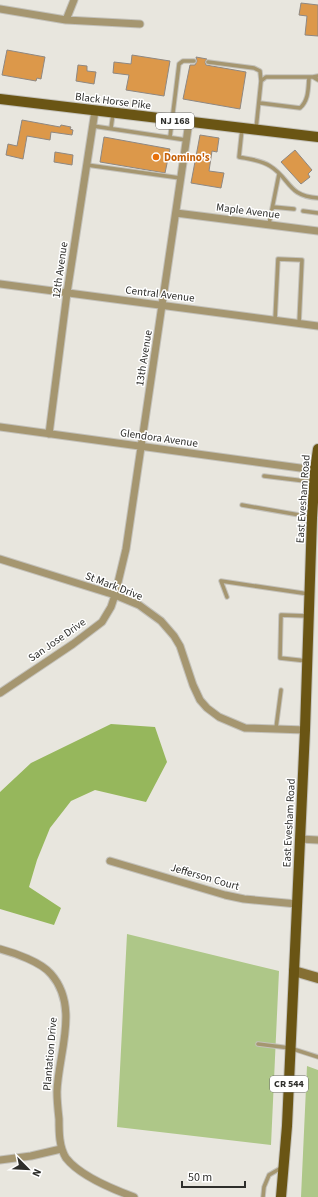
<svg xmlns="http://www.w3.org/2000/svg" width="318" height="1197" viewBox="0 0 318 1197" font-family="'Source Sans 3',sans-serif">
  <rect width="100%" height="100%" fill="#e8e6de"/>
  <!-- green -->
  <path fill="#aec788" d="M127 934 279 971 271 1145 117 1127Z
    M307 1066 318 1070V1197H301Z"/>
  <!-- forest -->
  <path fill="#96b75c" d="M111 724 155 727 167 762 146 802 95 790 71 801 50 828 37 860 29 887 61 908 54 925 0 909V792L31 763Z"/>
  <!-- building -->
  <path fill="#dc984a" stroke="#8e8883" d="M301 3 318 5V36L305 35 307 16 299 15Z
    M7 50 45 57 41 79 37 78 36 81 2 75Z
    M132 55 170 61 164 96 126 90 129 75 113 73 114 62 131 64Z
    M196 57 207 59 205 62 206 65 246 72 240 109 183 99 190 65H195L197 61Z
    M78 65 87 66V71L96 72 94 84 76 81Z
    M22 120 60 127 61 125 71 127 70 129 73 130 72 135 51 132 50 140 27 136 23 159 6 155 8 144 17 146Z
    M200 135 219 138 217 152 212 151 209 171 224 173 221 188 191 183Z
    M104 137 170 149 165 173 100 162Z
    M295 150 312 170 308 174 310 177 301 184 281 162Z
    M55 152 73 155 72 165 54 162Z"/>
  <g fill="none" stroke-linecap="round" stroke-linejoin="round">
    <!-- lane casing -->
    <g stroke="#c3c1ba" stroke-width="5.5">
      <path id="lane" d="M208 62 254 68 260 71 261 81
        M318 76 313 77 318 80
        M260 103 300 108C309 100 308 88 309 78
        M93 126 186 140
        M111 128 113 114
        M242 129 239 157C249 159 261 160 270 166 291 179 287 196 318 198
        M256 129 261 81 266 77H313
        M170 137 179 64 183 61H194
        M87 165 180 178
        M273 207 294 209
        M303 211 318 213
        M269 224 279 174
        M275 320 278 259 302 260 299 324
        M264 476 313 482
        M242 505 311 517
        M227 597 221 581 309 594
        M307 661 280 658 281 615 308 616
        M276 728 281 690
        M258 1044 290 1048 318 1057
        M263 1197 264 1187 269 1175 281 1168"/>
    </g>
    <!-- street casing -->
    <g stroke="#c3c1ba" stroke-width="9">
      <path id="street" d="M0 9 66 20 140 24
        M66 20 74 0
        M176 213 318 231
        M0 284 318 326
        M0 427 315 470
        M49 434 67 293 95 111
        M0 559 115 595 139 605 161 621 174 636 180 646 193 685 200 700 207 708 219 717 245 728 305 730
        M0 693 73 644 102 622 111 607 115 595 126 549 189 122
        M300 839 318 840
        M110 861 225 895 244 899 297 904
        M0 949C15 953 41 962 51 974 80 1007 58 1054 57 1092 57 1101 58 1110 59 1119 59 1132 59 1147 66 1158 80 1176 112 1189 134 1197
        M0 1160 31 1156 61 1149"/>
    </g>
    <!-- secondary casing -->
    <g stroke="#c3c1ba" stroke-width="12">
      <path id="secondary" d="M294 971 318 978"/>
    </g>
    <!-- primary casing -->
    <g stroke="#c3c1ba" stroke-width="12">
      <path id="primary" d="M0 99 318 137
        M281 1197 287 1126 305 730 312 518 315 470 318 449"/>
    </g>
    <!-- lane -->
    <use href="#lane" stroke="#a59670" stroke-width="3.5"/>
    <!-- street -->
    <use href="#street" stroke="#a59670" stroke-width="7"/>
    <!-- secondary -->
    <use href="#secondary" stroke="#856f33" stroke-width="10"/>
    <!-- primary -->
    <use href="#primary" stroke="#6a5514" stroke-width="10"/>
  </g>
  <!-- markers -->
  <circle fill="#e8710a" stroke="#fff" stroke-width="1.5" cx="156" cy="157" r="4"/>
  <g text-anchor="middle" dominant-baseline="central" stroke-width="3" stroke-linejoin="round" paint-order="stroke">
    <!-- shield labels -->
    <g fill="#fff" stroke="#6d6d6b" stroke-width="1">
      <rect x="156" y="113" width="38" height="16" rx="3"/>
      <rect x="270" y="1076" width="38" height="16" rx="3"/>
    </g>
    <g font-size="10" font-weight="bold" fill="#2e2e2b">
      <text x="175" y="121">NJ 168</text>
      <text x="289" y="1084">CR 544</text>
    </g>
    <!-- street labels -->
    <g font-size="11" fill="#2e2e2b" stroke="#fff">
      <text transform="translate(113 101) rotate(7)">Black Horse Pike</text>
      <text transform="translate(248 211) rotate(7)">Maple Avenue</text>
      <text transform="translate(60 270) rotate(-82)">12th Avenue</text>
      <text transform="translate(160 294) rotate(7)">Central Avenue</text>
      <text transform="translate(144 358) rotate(-81)">13th Avenue</text>
      <text transform="translate(159 438) rotate(8)">Glendora Avenue</text>
      <text transform="translate(303 499) rotate(-86)">East Evesham Road</text>
      <text transform="translate(114 586) rotate(21)">St Mark Drive</text>
      <text transform="translate(57 640) rotate(-35)">San Jose Drive</text>
      <text transform="translate(289 823) rotate(-87)">East Evesham Road</text>
      <text transform="translate(205 877) rotate(16)">Jefferson Court</text>
      <text transform="translate(50 1054) rotate(-85)">Plantation Drive</text>
    </g>
    <!-- food labels -->
    <g font-size="11" font-weight="bold" fill="#c56008" stroke="#fff" text-anchor="start">
      <text x="164" y="157">Domino's</text>
    </g>
  </g>
  <!-- north arrow -->
  <g transform="translate(28 1169) rotate(114)" stroke="#ffffff" stroke-width="3" paint-order="stroke">
  <path d="M0-3L7 15L0 10L-7 15Z" fill="#2e2e2b"/>
  <text y="-6" font-size="11" font-weight="bold" text-anchor="middle" fill="#2e2e2b">N</text>
  </g>
  <!-- scale -->
  <path d="M182 1181v6h63v-6" fill="none" stroke="#2e2e2b" stroke-width="2"/>
  <text x="188" y="1181" font-size="12" fill="#2e2e2b" stroke="#ffffff" stroke-width="3" paint-order="stroke">50 m</text>
</svg>
